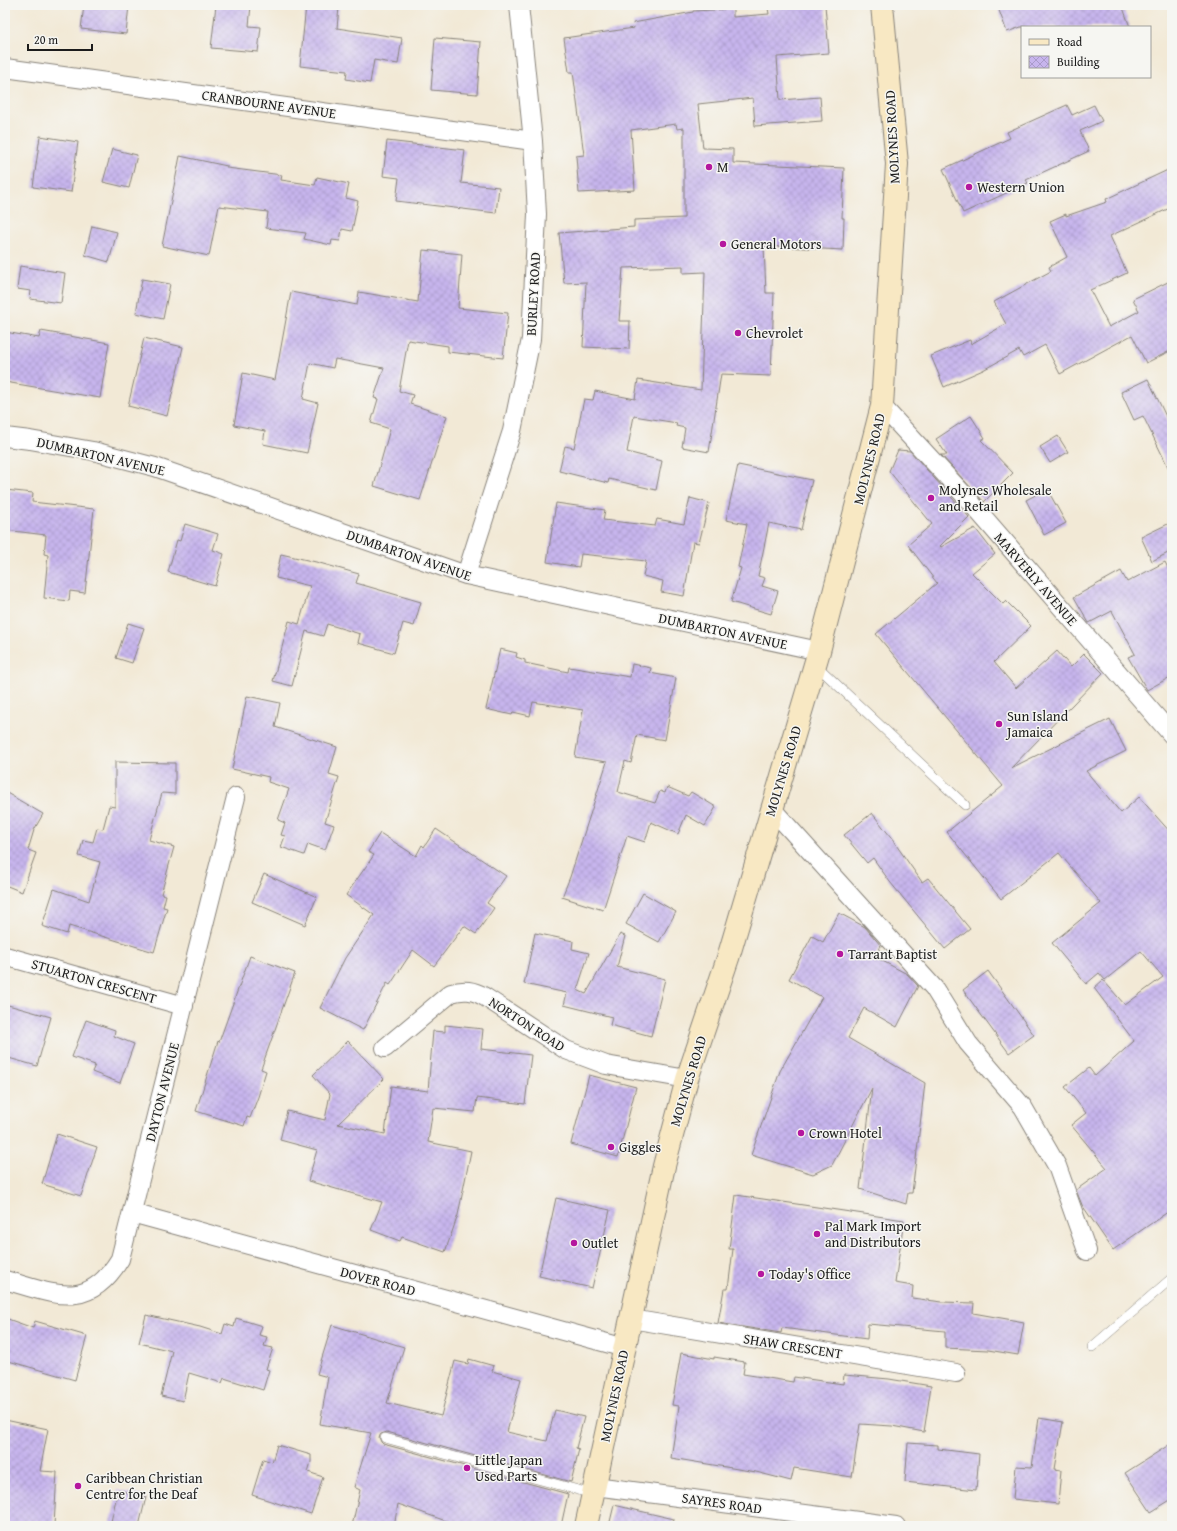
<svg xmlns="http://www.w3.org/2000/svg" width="1177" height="1531" viewBox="0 0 1177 1531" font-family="'Gentium Book Plus',serif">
  <defs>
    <pattern id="building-cross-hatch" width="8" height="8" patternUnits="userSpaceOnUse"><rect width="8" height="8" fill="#c7b5ed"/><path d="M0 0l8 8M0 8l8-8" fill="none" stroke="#aa9bcb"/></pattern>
  </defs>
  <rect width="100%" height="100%" fill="#f6f6f2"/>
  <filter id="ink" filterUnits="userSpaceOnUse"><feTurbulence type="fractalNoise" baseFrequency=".025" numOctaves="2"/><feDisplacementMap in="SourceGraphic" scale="8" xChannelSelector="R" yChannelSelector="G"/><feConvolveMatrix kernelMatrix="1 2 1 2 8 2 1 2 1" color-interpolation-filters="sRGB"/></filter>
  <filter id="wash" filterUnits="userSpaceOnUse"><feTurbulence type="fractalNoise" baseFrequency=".012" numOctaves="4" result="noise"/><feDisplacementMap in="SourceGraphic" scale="16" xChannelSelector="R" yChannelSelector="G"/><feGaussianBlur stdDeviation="0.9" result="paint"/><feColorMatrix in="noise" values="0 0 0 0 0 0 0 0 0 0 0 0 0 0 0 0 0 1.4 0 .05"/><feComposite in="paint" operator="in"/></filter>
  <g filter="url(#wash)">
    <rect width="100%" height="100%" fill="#f2e9d6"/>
    <g id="blocks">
      <!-- building -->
      <path fill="url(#building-cross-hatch)" d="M84 5H129L126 34 81 29Z
        M216 5H251L249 26 261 27 258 52 211 48Z
        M306 5 339 7 337 28 402 38 398 64 374 60 370 83 346 79 347 71 300 66Z
        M808 5H825L829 53 777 57 780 100 820 97 822 121 755 126 753 98 698 104 703 148 733 149V163L844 168 842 218H844L843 250 764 246 766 293H774L771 376 721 374 709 452 682 447 685 428 676 426 677 423 634 416 627 452 662 461 656 490 609 479 608 483 559 471 565 446 574 448 584 399 593 400 595 391 635 399 638 380 701 390 705 272 683 273V266L623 268 619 321H630L629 349 583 347 586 282 564 283 559 233 634 227V220L684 218V128L677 129 676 124 631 130 635 190 579 193 576 156 584 155 573 72H569L564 38 634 28 633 23 693 12V11L733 9V17L769 14 768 8Z
        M997 5H1122L1130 27H1021L1007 32Z
        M435 38 481 42 477 94 431 90Z
        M1067 105 1072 115 1094 105 1102 121 1080 131 1089 151 1026 180 1028 183 963 213 943 169 1010 138 1007 132Z
        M40 136 78 142 71 192 33 187Z
        M387 141 465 150 461 183 499 187 496 213 396 201 399 178 383 176Z
        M112 149 137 155 129 188 103 182Z
        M180 156 227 166V168L282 175 281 180 315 185 317 177 349 184 346 198 358 201 352 231 342 229 340 241 332 240 331 245 304 239 306 233 266 228 268 212 219 206 209 256 162 246Z
        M1172 168V207L1110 236 1127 273 1090 290 1109 327 1139 311 1133 299 1172 280V350L1146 363 1132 335 1060 374 1045 345 1023 357 1019 350 983 370 944 387 931 356 970 340 971 344 1006 324 994 302 1051 271 1049 267 1067 257 1050 221 1066 214V216L1107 202 1106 199Z
        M92 226 117 232 109 262 85 255Z
        M423 250 462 254 458 308 508 313 503 358 448 352V346L408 340 399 391 413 395 410 404 447 416 420 500 374 486 390 429 371 423 378 399 374 398 384 368 335 359 333 368 310 363 303 399 318 403 307 453 263 444 265 431 234 425 243 373 275 380 291 292 357 305 359 292 418 302Z
        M20 266 65 273 61 303 30 299 31 291 17 289Z
        M142 279 170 284 163 319 136 313Z
        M41 331 109 343 100 398 5 382V332L39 338Z
        M144 338 183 347 167 416 128 406Z
        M1148 379 1172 429V475L1143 416 1134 420 1121 392Z
        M971 416 985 438 981 440 1013 473 984 502 941 455H947L936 439Z
        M1058 436 1068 452 1050 463 1040 447Z
        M898 450 910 451 969 517 940 546 941 547 975 528 995 554 972 573 1003 604 1006 601 1031 626 994 662 1016 688 1057 651 1071 667 1084 654 1103 673 1011 768 1110 719 1126 751 1086 771 1121 813 1139 797 1172 834V1209L1113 1250 1082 1205 1076 1190 1107 1168 1071 1125 1086 1113 1065 1087 1089 1068 1095 1076 1134 1041 1094 988 1103 980 1125 1005 1163 977 1141 951 1105 980 1099 973 1086 984 1052 943 1101 903 1059 853 1001 899 947 832 1003 786 876 634 937 583 908 545 932 524 889 471Z
        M738 465 812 480 801 530 769 523 758 576 765 578 762 586 778 591 771 614 731 602 741 568 738 567 747 524 726 520Z
        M1047 489 1066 523 1044 535 1026 500Z
        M5 490 33 493 32 502 94 509 85 593 70 591 69 601 44 598 48 555 44 554 46 535 5 530Z
        M690 498 709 503 699 543 693 542 684 596 661 592 663 581 643 576 646 561 581 554 579 567 547 562 556 503 605 510 603 520 655 526 657 519 684 524Z
        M1172 522V551L1152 561 1141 537Z
        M185 524 218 534 213 550 224 554 215 586 168 572 177 540 180 541Z
        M281 554 316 562 359 574 356 583 421 602 414 626 403 623 394 653 358 643 360 634 327 624 323 636 306 631 292 686 273 681 289 621 299 624 310 586 276 578Z
        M1165 562 1172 576V676L1147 690 1128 657 1135 654 1112 611 1089 623 1074 597 1121 571 1127 582Z
        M128 623 144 628 132 663 116 658Z
        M500 649 517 653 516 657 525 660V663L568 672 569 667 630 677 632 664 651 668 650 673 676 678 665 740 637 735 631 763 625 761 618 792 655 803 660 791 665 793 667 787 688 796 691 792 716 807 705 826 686 815 678 834 651 822 645 842 627 836 603 910 562 897 570 877 607 762 575 757 583 710 533 702 530 716 513 712 512 715 486 709Z
        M247 696 280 703 275 727 337 747 329 774 339 777 325 822 334 825 325 850 308 844 304 855 281 847 285 836 281 835 285 823 278 820 289 789 268 782 269 777 232 769Z
        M115 762 175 763V794L162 793 149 840 174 847 161 894 166 895 163 907 167 908 154 952 69 926 67 934 42 926 54 889 89 901 100 862 79 856 83 840 93 842 97 828 103 829 109 806 115 807Z
        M5 792 43 814 34 830 28 850 36 853 22 892 5 885Z
        M872 813 894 841V842L922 882 928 878 970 929 945 949 890 882 873 858 867 863 844 835Z
        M436 829 506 876 487 903 494 908 476 934 464 926 434 966 413 950 390 985 387 983 363 1030 320 1008 345 958 374 915 346 895 374 855 368 852 380 833 416 856 422 845 424 847Z
        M264 874 317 897 305 925 252 902Z
        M643 893 676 912 659 942 626 924Z
        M839 913 865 927 881 946 875 957 907 974 918 986 897 1027 864 1008 848 1038 925 1083 912 1193H908L906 1204 860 1189 872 1088 832 1165 813 1174 751 1155 780 1071 822 997 789 979 812 936 823 942Z
        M535 933 573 941 572 949 589 953 577 990 586 994 620 934 625 936 617 967 665 979 651 1036 610 1025 612 1017 564 1005 567 993 524 984Z
        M250 956 295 973 261 1069 266 1071 258 1097 250 1118 247 1117 244 1126 196 1111 218 1041 219 1042Z
        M988 971 1034 1035 1009 1053 963 990Z
        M8 1005 51 1017 37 1066 5 1057V1015Z
        M86 1020 115 1030 114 1036 134 1044 120 1083 92 1072 95 1065 72 1057Z
        M445 1025 483 1029 481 1049 531 1055 525 1104 477 1098 475 1112 433 1108 428 1142 471 1151 458 1215 445 1252 402 1237 400 1241 371 1230 382 1202 308 1181 317 1150 280 1140 287 1111 325 1120 330 1094 313 1075 348 1041 384 1079 338 1124 385 1134 391 1086 428 1091 433 1031 445 1032Z
        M589 1075 636 1087 618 1157 571 1144Z
        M57 1134 97 1147 81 1196 42 1184Z
        M736 1195 904 1220 895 1283 913 1286 912 1298 942 1302 974 1303 973 1313 1024 1322 1018 1355 988 1350 945 1348V1331L868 1324 867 1339 782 1328 781 1333 718 1323 724 1289H728L733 1249H729Z
        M556 1198 610 1210 592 1288 539 1276Z
        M146 1315 200 1327 222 1334 225 1324 234 1327 236 1318 262 1326 259 1335 267 1337 264 1346 273 1348 266 1369 269 1370 263 1390 224 1378 222 1383 189 1373 183 1401 161 1396 172 1351 139 1343Z
        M5 1318 33 1328 35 1321 87 1336 75 1380 5 1360Z
        M332 1325 404 1347 387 1403 441 1416 455 1361 468 1364 469 1359 494 1366 492 1371 521 1379 507 1432 547 1441 555 1410 584 1417 576 1448 579 1449 571 1482 387 1432 381 1434 379 1437 381 1442 383 1444 568 1494 561 1526H460L398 1504 394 1526H352L360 1490 354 1487 371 1433 320 1424 328 1377 317 1374Z
        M681 1353 714 1359V1357L745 1362 743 1374 793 1382 794 1377 843 1384 844 1375 889 1379 931 1386 924 1432 892 1426 860 1424 852 1477 794 1468 791 1481 756 1472 671 1458 679 1406 672 1405Z
        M1039 1418 1063 1422 1055 1469 1061 1470 1058 1504 1013 1499 1016 1466 1032 1467Z
        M5 1420 48 1429 40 1471 57 1472 54 1526H5Z
        M908 1443 938 1445V1449L979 1454 976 1490 905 1482Z
        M1172 1443V1499L1151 1512 1125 1473Z
        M277 1445 311 1455V1462L308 1472 323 1477 311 1514 252 1495 263 1459 272 1462Z
        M118 1490 146 1497 139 1526H110Z
        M614 1505 674 1519 673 1526H609Z"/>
    </g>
  </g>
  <g filter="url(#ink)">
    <use href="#blocks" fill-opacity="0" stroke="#878279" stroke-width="1"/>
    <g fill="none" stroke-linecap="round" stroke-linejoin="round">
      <!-- lane casing -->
      <g stroke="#878279" stroke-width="10">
        <path id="lane" d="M816 665 965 805
          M1092 1347 1172 1278
          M385 1438 593 1494"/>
      </g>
      <!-- street casing -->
      <g stroke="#878279" stroke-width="20">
        <path id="street" d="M5 68 533 141
          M882 406 966 497 1172 735
          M5 437 30 440 93 451 155 467 466 575 819 651
          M466 575 512 431 531 339 537 214 533 141 519 5
          M772 809 934 988 968 1043 1023 1107 1057 1166 1087 1251
          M5 956 184 1006
          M385 1048 451 993C464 989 473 990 485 997L566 1050 606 1065 687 1079
          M132 1213 625 1348
          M5 1280C55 1294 88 1312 120 1259L236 797
          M631 1319 956 1373
          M595 1486 896 1526"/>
      </g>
      <!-- secondary casing -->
      <g stroke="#878279" stroke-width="24">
        <path id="secondary" d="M586 1526 664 1166 687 1079 728 958 819 651 882 406 897 164 882 5"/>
      </g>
      <!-- lane -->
      <use href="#lane" stroke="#fff" stroke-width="9"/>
      <!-- street -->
      <use href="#street" stroke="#fff" stroke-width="18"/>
      <!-- secondary -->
      <use href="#secondary" stroke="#f8e8c3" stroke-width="22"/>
    </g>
  </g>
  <!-- markers -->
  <g fill="#b5179e" stroke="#f6f6f2" stroke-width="1.5">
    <circle cx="709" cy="167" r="4"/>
    <circle cx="969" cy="187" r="4"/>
    <circle cx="723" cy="244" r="4"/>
    <circle cx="738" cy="333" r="4"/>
    <circle cx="931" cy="498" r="4"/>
    <circle cx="999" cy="724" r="4"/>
    <circle cx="840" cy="954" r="4"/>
    <circle cx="801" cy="1133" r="4"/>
    <circle cx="611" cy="1147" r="4"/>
    <circle cx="817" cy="1234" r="4"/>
    <circle cx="574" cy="1243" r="4"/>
    <circle cx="761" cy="1274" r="4"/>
    <circle cx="467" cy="1468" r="4"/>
    <circle cx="78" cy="1486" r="4"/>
  </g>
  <g text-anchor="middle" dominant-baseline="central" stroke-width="3" stroke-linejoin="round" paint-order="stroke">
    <!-- street labels -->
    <g font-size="14" fill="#1c1c1c" stroke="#f6f6f2">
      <text transform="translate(269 104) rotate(8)">CRANBOURNE AVENUE</text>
      <text transform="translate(892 137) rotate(-93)">MOLYNES ROAD</text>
      <text transform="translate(533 294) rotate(-87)">BURLEY ROAD</text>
      <text transform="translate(101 456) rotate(13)">DUMBARTON AVENUE</text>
      <text transform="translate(869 459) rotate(-76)">MOLYNES ROAD</text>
      <text transform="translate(409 555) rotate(19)">DUMBARTON AVENUE</text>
      <text transform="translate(1036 579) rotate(49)">MARVERLY AVENUE</text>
      <text transform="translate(723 631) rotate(12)">DUMBARTON AVENUE</text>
      <text transform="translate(783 771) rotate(-73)">MOLYNES ROAD</text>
      <text transform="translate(94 981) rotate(16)">STUARTON CRESCENT</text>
      <text transform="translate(527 1024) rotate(33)">NORTON ROAD</text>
      <text transform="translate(688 1081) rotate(-73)">MOLYNES ROAD</text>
      <text transform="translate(162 1092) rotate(-76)">DAYTON AVENUE</text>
      <text transform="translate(378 1281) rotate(15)">DOVER ROAD</text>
      <text transform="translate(793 1346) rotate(9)">SHAW CRESCENT</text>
      <text transform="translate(614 1396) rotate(-78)">MOLYNES ROAD</text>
      <text transform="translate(722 1503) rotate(8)">SAYRES ROAD</text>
    </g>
    <!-- poi labels -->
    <g font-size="14" fill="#1c1c1c" stroke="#f6f6f2" text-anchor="start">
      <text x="717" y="167">M</text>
      <text x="977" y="187">Western Union</text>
      <text x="731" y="244">General Motors</text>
      <text x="746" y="333">Chevrolet</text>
      <text x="939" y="490">Molynes Wholesale<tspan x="939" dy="16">and Retail</tspan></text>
      <text x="1007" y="716">Sun Island<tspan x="1007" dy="16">Jamaica</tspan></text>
      <text x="848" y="954">Tarrant Baptist</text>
      <text x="809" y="1133">Crown Hotel</text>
      <text x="619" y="1147">Giggles</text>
      <text x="825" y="1226">Pal Mark Import<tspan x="825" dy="16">and Distributors</tspan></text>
      <text x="582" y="1243">Outlet</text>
      <text x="769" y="1274">Today's Office</text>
      <text x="475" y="1460">Little Japan<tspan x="475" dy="16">Used Parts</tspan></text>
      <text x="86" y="1478">Caribbean Christian<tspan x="86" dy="16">Centre for the Deaf</tspan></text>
    </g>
  </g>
  <!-- margin -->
  <rect width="1177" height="1531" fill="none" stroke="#f6f6f2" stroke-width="20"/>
  <!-- legend -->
  <rect x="1021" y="26" width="130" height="52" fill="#f6f6f2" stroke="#9f9f9c"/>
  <rect x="1029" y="39" width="20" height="6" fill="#f8e8c3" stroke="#9f9f9c"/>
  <text x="1057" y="46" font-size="12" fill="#1c1c1c">Road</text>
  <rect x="1029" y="56" width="20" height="12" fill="url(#building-cross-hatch)" stroke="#9f9f9c"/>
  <text x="1057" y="66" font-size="12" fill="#1c1c1c">Building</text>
  <!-- scale -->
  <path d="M28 44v6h64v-6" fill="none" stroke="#1c1c1c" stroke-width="2"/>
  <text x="34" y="44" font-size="12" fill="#1c1c1c" stroke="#f6f6f2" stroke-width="3" paint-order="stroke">20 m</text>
</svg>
